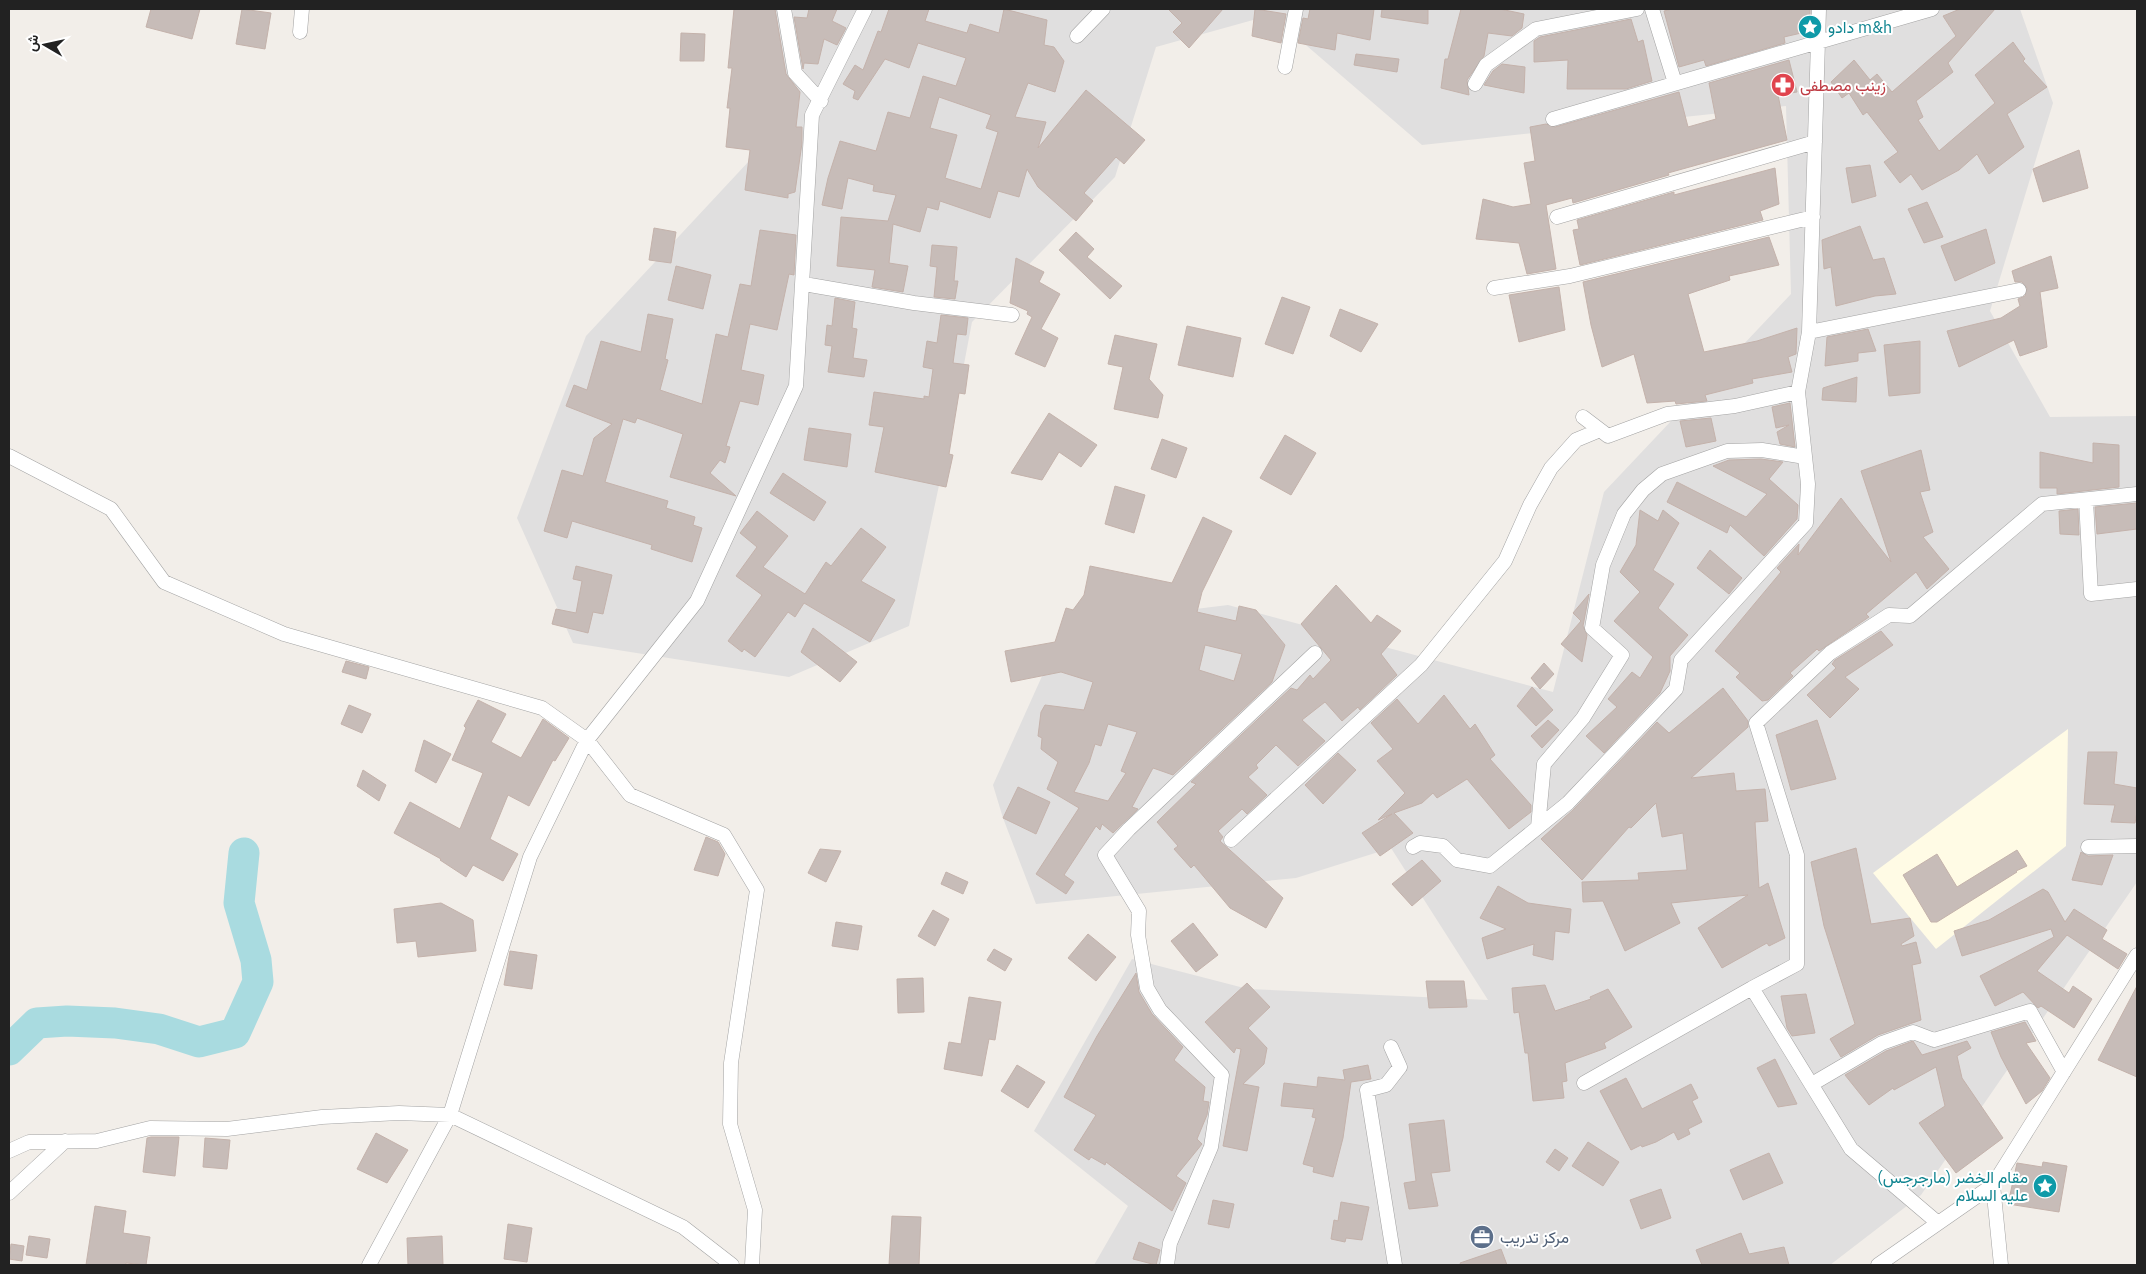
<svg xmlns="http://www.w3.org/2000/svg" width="2146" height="1274" viewBox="0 0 2146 1274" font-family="'IBM Plex Sans',Vazirmatn,sans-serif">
  <rect width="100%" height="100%" fill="#f2eee9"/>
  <!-- residential -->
  <path fill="#e0dfdf" d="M764 9H2020L2053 103 1990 311 2050 417 2137 416V882L1921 1195 1830 1265H1094L1128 1206 1034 1131 1132 959 1248 989 1488 1000 1391 848 1296 878 1036 904 1003 818 993 785 1065 625 1228 605 1553 692 1604 492 1791 294 1786 106 1422 145 1271 15 1156 47 1115 177 972 322 957 401 909 626 789 677 573 643 517 518 586 336 750 160Z"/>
  <!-- education -->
  <path fill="#fffbe5" d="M2068 729 2066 846 1936 949 1873 873Z"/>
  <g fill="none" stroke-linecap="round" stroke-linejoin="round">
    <!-- river -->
    <path stroke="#a9dbe0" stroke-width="31" d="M9 1050 37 1023 67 1021 115 1023 159 1029 199 1042 235 1033 258 982 256 960 239 903 244 853"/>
  </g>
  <!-- building -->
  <path fill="#c7bcb8" stroke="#c4b2ab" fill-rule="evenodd" d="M151 9H200L192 39 146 27Z
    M242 9 271 13 265 49 236 44Z
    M734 9H775L786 74 800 92 796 127H802V143L795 192 788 194V198L745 190 750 150 726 147 730 108H727L732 68H728Z
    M809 9H837L832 21 846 28 837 45 824 39 818 64 804 63 803 69 794 17 807 18Z
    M889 9H929L925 21 967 33 970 24 999 33 1004 9 1047 20 1044 45 1054 47 1064 61 1055 92 1028 83 1015 117 1046 122 1038 148 1086 90 1145 140 1124 164 1116 157 1084 193 1093 201 1076 221 1038 187 1027 169 1019 197 998 191 990 218 940 201 938 210 927 207 920 232 893 224 889 263 908 266 903 292 872 287 875 270 837 266 841 217 888 221 896 195 873 191 874 185 848 178 842 209 822 205 828 178 840 141 876 151 888 112 910 118 923 76 956 86 966 58 918 43 909 68 885 59 858 100 853 98 855 91 843 84 855 65 863 70 878 31 881 32ZM939 97 991 115 986 128 998 132 981 189 945 178 957 135 930 128Z
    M1168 9H1223L1189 48 1173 32 1182 23Z
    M1255 9 1286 14 1281 43 1252 36Z
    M1310 9H1374L1370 40 1337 33 1335 50 1298 43 1303 18 1308 19Z
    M1382 9H1428V24L1381 17Z
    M1461 9H1500L1524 14 1522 28 1512 36 1488 33 1484 56 1467 80 1469 95 1441 88 1445 59H1448Z
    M1672 9H1810V31L1784 37 1785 43 1706 66 1704 60 1679 67 1664 11Z
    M1960 9H1995L1948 63 1953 72 1916 101 1923 117 1918 120 1939 151 1995 103 1975 75 2013 42 2025 59 2023 61 2047 87 2007 114 2024 147 1989 174 1977 154 1959 170 1922 190 1911 174 1900 183 1884 162 1898 152 1867 112 1863 115 1849 93 1842 98 1831 82 1854 60 1870 80 1877 74 1892 92 1956 36 1943 16Z
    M1631 19 1638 42 1643 40 1652 81 1626 89H1567L1568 60 1534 62V41L1540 37Z
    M681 33 705 34 704 61H680Z
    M1356 54 1399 59 1397 72 1354 65Z
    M1789 60 1797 92 1778 95 1787 140 1668 173 1669 175 1573 203 1572 198 1546 205 1556 269 1527 274 1519 243 1476 239 1483 199 1513 207 1531 204 1524 163 1535 161 1530 127 1546 124 1555 127 1679 92 1688 127 1716 119 1709 83Z
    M1502 64 1525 67 1524 93 1484 85 1493 71Z
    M2079 150 2088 188 2043 202 2033 169Z
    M1870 165 1876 196 1852 203 1846 168Z
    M1775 168 1779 204 1760 211 1763 220 1580 265 1573 230 1579 229 1577 220 1674 192V195Z
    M1927 202 1943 237 1924 243 1908 209Z
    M1860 226 1873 260 1884 258 1896 294 1875 296 1836 306 1831 267 1824 269 1822 240Z
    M654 228 676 232 671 263 649 260Z
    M1986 229 1995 263 1955 281 1941 246Z
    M760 230 796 235 794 275 789 274 777 330 750 324 741 370 764 375 758 405 740 401 726 446 730 447 725 463 720 460 710 473 736 496 670 477 683 434 637 418 635 423 623 419 605 482 668 501 666 508 695 517 693 525 702 528 692 562 651 549 652 545 572 521 567 538 544 531 562 470 583 476 594 438 612 424 566 406 574 385 587 390 601 341 641 352 648 314 673 319 665 359 668 360 660 390 702 404 716 334 728 337 740 284 751 286Z
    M1076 232 1094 249 1087 257 1122 286 1110 299 1059 250Z
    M1769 237 1779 265 1729 276 1730 280 1688 294 1704 352 1757 341 1797 328 1796 354 1788 357 1792 372 1752 379 1753 383 1705 395 1707 401 1676 404 1675 401 1647 403 1634 354 1602 367 1591 325 1583 282Z
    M932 245 957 247 954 281H958L955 299 934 297 937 267 930 266Z
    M2051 256 2058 288 2040 292 2047 347 2020 356 2014 340 1959 367 1947 331 2001 318 2020 306 2018 299 2025 296 2027 288 2022 282H2015L2012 271Z
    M1016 258 1044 272 1039 282 1060 294 1041 329 1058 338 1045 367 1015 354 1032 317 1027 314 1028 311 1010 303Z
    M676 266 711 275 703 309 668 300Z
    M1559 287 1565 330 1519 342 1509 295Z
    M1282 297 1310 307 1293 354 1265 344Z
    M835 298 855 302 852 328 857 329 853 358 867 360 864 377 828 372 832 346 825 345 827 325 832 326Z
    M1340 309 1378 324 1361 352 1330 336Z
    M941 315 968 318 966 335 957 334 953 363 969 365 965 394 959 393 949 454 953 455 946 487 875 472 884 427 869 425 874 392 924 399V396L929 397 933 369 923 367 927 341 937 343Z
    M1187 326 1241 338 1233 377 1178 365Z
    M1868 329 1876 351 1858 353V361L1825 366 1827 337Z
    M1115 335 1157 344 1149 379 1163 395 1158 418 1114 409 1123 367 1108 364Z
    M1920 341V393L1889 396 1884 345Z
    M1857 377 1856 402 1822 400 1823 388Z
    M1790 403 1795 447 1780 444 1777 432 1789 425 1776 428 1772 407Z
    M1049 413 1097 445 1081 467 1059 452 1042 480 1011 473Z
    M1711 418 1716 441 1686 447 1680 421Z
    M809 428 851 434 847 467 804 460Z
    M1285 435 1316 453 1291 495 1260 478Z
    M1162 439 1187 448 1176 478 1151 469Z
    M2093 443 2119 445V487L2057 494V488H2040V452L2093 463Z
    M1921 450 1930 490 1920 492 1933 532 1923 537 1949 569 1927 589 1916 572 1866 614 1869 617 1819 651 1817 649 1790 673 1793 676 1768 700 1762 701 1736 677 1740 673 1715 651 1781 572 1777 568 1799 544 1798 555 1841 498 1891 562 1861 471Z
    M1761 459 1783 462 1769 479 1798 505 1797 519 1764 556 1730 525 1727 533 1667 502 1677 482 1746 517 1767 494 1713 466 1729 460Z
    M783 473 826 502 814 521 770 493Z
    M1115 486 1145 495 1134 533 1105 524Z
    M2137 503V529L2097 534 2095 507Z
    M2078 509 2079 535 2060 534 2059 511Z
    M1640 510 1658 521 1663 510 1679 523 1653 570 1674 584 1658 608 1688 635 1670 656V671L1660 693 1604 753 1586 736 1617 707 1608 699 1632 672 1640 678 1653 657 1614 621 1640 592 1620 572 1636 545Z
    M757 511 788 536 763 567 805 594 826 562 831 566 861 528 886 547 861 581 895 600 870 642 804 603 795 617 788 612 755 657 744 649 742 652 728 641 762 595 736 576 757 547 740 533Z
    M1203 517 1232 531 1202 592 1197 612 1236 621 1239 606 1256 610 1285 645 1272 682 1173 775 1153 768 1132 807 1138 809 1113 833 1102 824 1100 830 1096 826 1064 875 1074 882 1066 894 1036 874 1079 808 1047 789 1058 762 1041 749 1042 738 1038 736 1041 712 1045 705 1084 710 1093 682 1061 672 1011 682 1005 651 1055 642 1066 608 1073 610 1084 595 1090 566 1172 583ZM1205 645 1242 654 1234 681 1199 670ZM1108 724 1137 732 1121 771 1126 773 1108 801 1074 792 1089 763 1095 744 1101 746Z
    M1710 550 1742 578 1729 594 1697 568Z
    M576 566 612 575 603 614 593 612 588 633 552 624 556 609 576 613 582 581 573 579Z
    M1336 585 1371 623 1377 615 1401 631 1381 654 1397 675 1360 710 1358 707 1342 721 1325 702 1302 720 1325 741 1298 766 1276 745 1256 765 1258 768 1248 777 1267 795 1247 814 1242 809 1218 831 1223 837 1220 841 1283 898 1266 928 1230 908 1194 865 1191 868 1174 849 1178 846 1157 822 1196 784 1191 782 1291 688 1297 690 1310 675 1313 679 1331 660 1301 624Z
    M1589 594 1583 626 1587 635 1582 662 1561 644 1581 621 1573 613Z
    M813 628 857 662 840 682 801 652Z
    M1881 631 1893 645 1845 677 1859 689 1830 718 1807 695 1836 668 1832 664 1835 660Z
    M346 661 369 667 366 679 342 672Z
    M1544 663 1554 674 1540 689 1531 678Z
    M1532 687 1553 710 1536 726 1517 706Z
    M1723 688 1748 721V727L1691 778 1734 773 1736 791 1765 789 1768 821 1755 822 1759 888 1768 883 1785 938 1769 946 1767 943 1722 968 1698 928 1748 895 1671 903 1680 923 1625 951 1603 901 1583 902 1582 882 1639 880 1638 873 1687 870 1683 833 1662 837 1656 803 1631 828 1629 827 1582 880 1541 839 1574 809 1657 722 1669 733Z
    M1444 695 1470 729 1475 724 1495 755 1490 759 1531 805V812L1509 829 1467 779 1437 798 1433 793 1422 803 1394 813 1413 833 1380 856 1362 833 1392 814 1378 820 1405 793 1377 761 1393 749 1371 723 1397 699 1418 724Z
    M478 700 506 714 491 742 521 758 543 719 569 738 555 761 553 760 529 806 508 795 490 839 518 854 503 881 473 865 466 877 440 860 441 859 394 833 410 802 460 829 483 773 452 760 466 728 464 726Z
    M349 705 371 714 362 733 341 724Z
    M1548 720 1559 730 1542 748 1531 736Z
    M1817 720 1836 779 1791 790 1776 735Z
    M424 740 451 754 436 783 415 771Z
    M2088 752H2117L2114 784 2137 788V812L2135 823 2111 822 2115 805 2084 804Z
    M1338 753 1356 770 1323 804 1305 785Z
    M363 770 386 785 379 801 357 786Z
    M1018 787 1050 802 1036 834 1003 818Z
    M706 837 718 842 725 854 718 876 694 870Z
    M1856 848 1871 924 1910 918 1914 936 1901 944 1902 946 1916 942 1921 963 1912 965 1921 1020 1878 1035 1841 1057 1830 1039 1855 1024 1824 926 1811 862Z
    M820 849 841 851 826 882 808 873Z
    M2017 850 2027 866 2016 871 2017 872 1937 922H1931L1903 875 1937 854 1957 887Z
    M2081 852 2088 856 2113 855 2102 885 2072 880Z
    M1422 860 1441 881 1412 906 1392 884Z
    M946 872 968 882 963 894 941 884Z
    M1498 886 1528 903 1571 909 1569 933 1555 931 1553 960 1533 955 1534 944 1487 959 1482 938 1506 929 1480 918Z
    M2043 889 2048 892 2065 922 2074 909 2107 930 2102 939 2127 954 2118 969 2067 935 2037 971 2069 993 2073 986 2092 999 2074 1028 2041 1006 2038 1008 2023 992 1995 1006 1980 976 2054 937 2051 929 1962 956 1954 931 1989 920Z
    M441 903 473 920 476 951 418 957 416 941 397 943 394 909Z
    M933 910 949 919 935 946 918 936Z
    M836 922 862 926 858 950 832 946Z
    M1193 923 1218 955 1196 972 1171 941Z
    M1088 934 1116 957 1096 981 1068 958Z
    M994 949 1012 959 1005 971 987 960Z
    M510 951 537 955 532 989 504 985Z
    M1136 973 1139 992 1152 1014 1183 1047 1174 1060 1205 1087 1203 1101 1209 1102 1207 1115 1197 1139 1202 1144 1176 1176 1186 1183 1172 1211 1106 1162 1105 1165 1091 1157 1089 1160 1074 1150 1096 1115 1064 1097 1097 1036Z
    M923 978 924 1012 898 1013 897 979Z
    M1426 981H1464L1467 1007 1429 1008Z
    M1247 983 1270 1007 1248 1028 1267 1048 1264 1064 1243 1084 1259 1087 1247 1151 1223 1146 1241 1049 1236 1048 1234 1053 1205 1022Z
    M1545 985 1555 1011 1591 999 1590 997 1608 989 1632 1027 1604 1043 1606 1048 1565 1063 1567 1081 1562 1082 1564 1098 1533 1101 1528 1053H1525L1519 1012 1514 1013 1512 988Z
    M2137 986V1077L2098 1060Z
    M1806 994 1815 1033 1792 1036 1787 1028 1781 996Z
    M969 997 1001 1002 995 1040 989 1039 982 1076 944 1069 949 1042 961 1044Z
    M2025 1022 2036 1041 2026 1043 2050 1078 2042 1091 2026 1104 2001 1057 1991 1032Z
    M1913 1041 1922 1055 1967 1041 1971 1048 1957 1056 1962 1078 2003 1138 1956 1173 1919 1123 1945 1106 1936 1067 1894 1090 1893 1088 1869 1105 1845 1075 1886 1051Z
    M1775 1059 1797 1104 1778 1107 1757 1068Z
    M1017 1065 1045 1082 1028 1108 1001 1091Z
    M1368 1065 1371 1079 1351 1082 1343 1138 1333 1177 1313 1172 1314 1167 1303 1164 1316 1118 1312 1117 1314 1109 1281 1106 1284 1083 1317 1087 1318 1077 1345 1080 1343 1070Z
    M1626 1078 1642 1109 1691 1084 1698 1098 1692 1101 1702 1122 1688 1129 1690 1134 1678 1140 1674 1132 1656 1142 1642 1147 1641 1145 1631 1150 1600 1091Z
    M1444 1120 1450 1171 1431 1173 1438 1206 1409 1209 1404 1183 1416 1181 1409 1124Z
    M376 1133 408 1150 387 1183 357 1169Z
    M151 1137H179L175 1176 143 1172 147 1138Z
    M205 1138 230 1140 227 1169 203 1167Z
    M1588 1142 1619 1162 1603 1186 1572 1166Z
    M1555 1149 1568 1158 1559 1171 1546 1162Z
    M1769 1153 1783 1183 1743 1200 1730 1170Z
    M2043 1162 2067 1166 2059 1212 2008 1204 2017 1163 2042 1167Z
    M1661 1189 1671 1218 1641 1229 1630 1200Z
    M1213 1200 1234 1204 1229 1228 1208 1224Z
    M1341 1202 1369 1207 1362 1240 1346 1238 1345 1242 1331 1239 1334 1220 1338 1221Z
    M95 1206 126 1211 123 1233 150 1237 146 1265 126 1263V1265H86Z
    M892 1216 921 1217 919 1265H889Z
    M508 1224 532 1228 527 1262 504 1259Z
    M1741 1233 1749 1254 1784 1247 1789 1265H1702L1696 1250Z
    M29 1236 50 1239 47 1258 26 1255Z
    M442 1236 443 1265H408L407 1238Z
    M1139 1242 1160 1250 1156 1265 1133 1259Z
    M11 1244 24 1246 22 1261 9 1259Z
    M1501 1249 1507 1265H1461L1460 1263Z"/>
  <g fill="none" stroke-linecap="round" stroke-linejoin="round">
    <!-- minor casing -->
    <g stroke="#a3a3a3" stroke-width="15">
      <path id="minor" d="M784 9 795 73 821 101
        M1652 9 1675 83
        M300 32 302 9
        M1077 36 1103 9
        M1285 67 1296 9
        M1475 84 1486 65 1536 29 1637 9
        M1553 119 1932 9
        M1557 217 1815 142
        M804 284 914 303 1012 315
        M1494 288 1570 276 1813 217
        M1809 332 2019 290
        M1583 417 1608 436 1667 414 1735 406 1798 392
        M9 456 111 509 164 582 284 634 542 708 587 740 630 795 724 835 757 890 731 1063 730 1124 755 1210 752 1265
        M2086 500 2091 594 2137 589
        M1538 827 1544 764 1583 718 1622 655 1592 628 1603 565 1624 514 1643 490 1662 474 1727 451 1762 450 1805 457
        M1231 840 1421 665 1505 561 1530 505 1551 468 1576 440 1600 430
        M1413 847 1420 843 1443 846 1457 860 1490 866 1568 803 1676 689 1681 660 1806 523 1808 484 1798 392 1809 332 1819 9
        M2088 847 2137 846
        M1752 988 1797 964V855L1756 723 1830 653 1889 615 1910 616 2042 504 2137 494
        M1391 1047 1400 1067 1386 1085 1367 1090 1395 1265
        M1584 1083 1752 988 1851 1149 1938 1223
        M1812 1084 1882 1043 1913 1032 1934 1040 2030 1011 2064 1072
        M9 1151 29 1142 97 1141 150 1128 227 1129 322 1117 399 1113 450 1115 683 1227 732 1265
        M1993 1185 2001 1265
        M9 1193 65 1141
        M369 1265 450 1115 530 857 587 740 697 601 796 386 812 115 865 9
        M1167 1265 1170 1243 1211 1147 1222 1075 1160 1010 1147 988 1138 935 1139 911 1105 855 1129 829 1315 653
        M1878 1265 1993 1185 2137 955"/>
    </g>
    <!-- minor -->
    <use href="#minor" stroke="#fff" stroke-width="14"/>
  </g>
  <!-- icons -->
  <defs>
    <g id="sight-disc" transform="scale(1.25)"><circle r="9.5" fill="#0f9aa8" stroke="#fff"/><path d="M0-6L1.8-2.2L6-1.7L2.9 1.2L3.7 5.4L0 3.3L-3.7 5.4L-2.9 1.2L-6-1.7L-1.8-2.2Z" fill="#fff"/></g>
    <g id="pharmacy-disc" transform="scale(1.25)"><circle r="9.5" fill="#e0444e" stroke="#fff"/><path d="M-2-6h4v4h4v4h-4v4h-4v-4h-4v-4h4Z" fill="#fff"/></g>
    <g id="office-disc" transform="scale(1.25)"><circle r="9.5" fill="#5c6f8a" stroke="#fff"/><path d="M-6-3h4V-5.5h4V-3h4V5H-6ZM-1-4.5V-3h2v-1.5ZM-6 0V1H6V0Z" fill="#fff"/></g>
  </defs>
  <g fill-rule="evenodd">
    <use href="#sight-disc" x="1810" y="27"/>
    <use href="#pharmacy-disc" x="1783" y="85"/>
    <use href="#sight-disc" x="2045" y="1186"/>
    <use href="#office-disc" x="1482" y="1237"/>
  </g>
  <g text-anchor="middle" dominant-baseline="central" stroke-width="4" stroke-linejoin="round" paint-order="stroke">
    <!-- culture labels -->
    <g font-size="16" fill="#0d838f" stroke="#fff" text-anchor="start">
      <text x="1828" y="27">دادو m&amp;h</text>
      <text x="2028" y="1177" text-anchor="end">مقام الخضر (مارجرجس)<tspan x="2028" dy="18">عليه السلام</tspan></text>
    </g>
    <!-- health labels -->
    <g font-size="16" fill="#be3a42" stroke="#fff" text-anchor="start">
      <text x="1800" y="85">زينب مصطفى</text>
    </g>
    <!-- service labels -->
    <g font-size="16" fill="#4e5e75" stroke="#fff" text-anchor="start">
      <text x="1500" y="1237">مركز تدريب</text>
    </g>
  </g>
  <!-- border -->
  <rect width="2146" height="1274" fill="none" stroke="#222222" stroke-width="20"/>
  <!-- north arrow -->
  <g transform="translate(45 45) rotate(279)" stroke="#ffffff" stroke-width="4" paint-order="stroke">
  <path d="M0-4L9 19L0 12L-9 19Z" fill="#222222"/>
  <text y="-8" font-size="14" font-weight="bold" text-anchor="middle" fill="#222222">ش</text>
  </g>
</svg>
